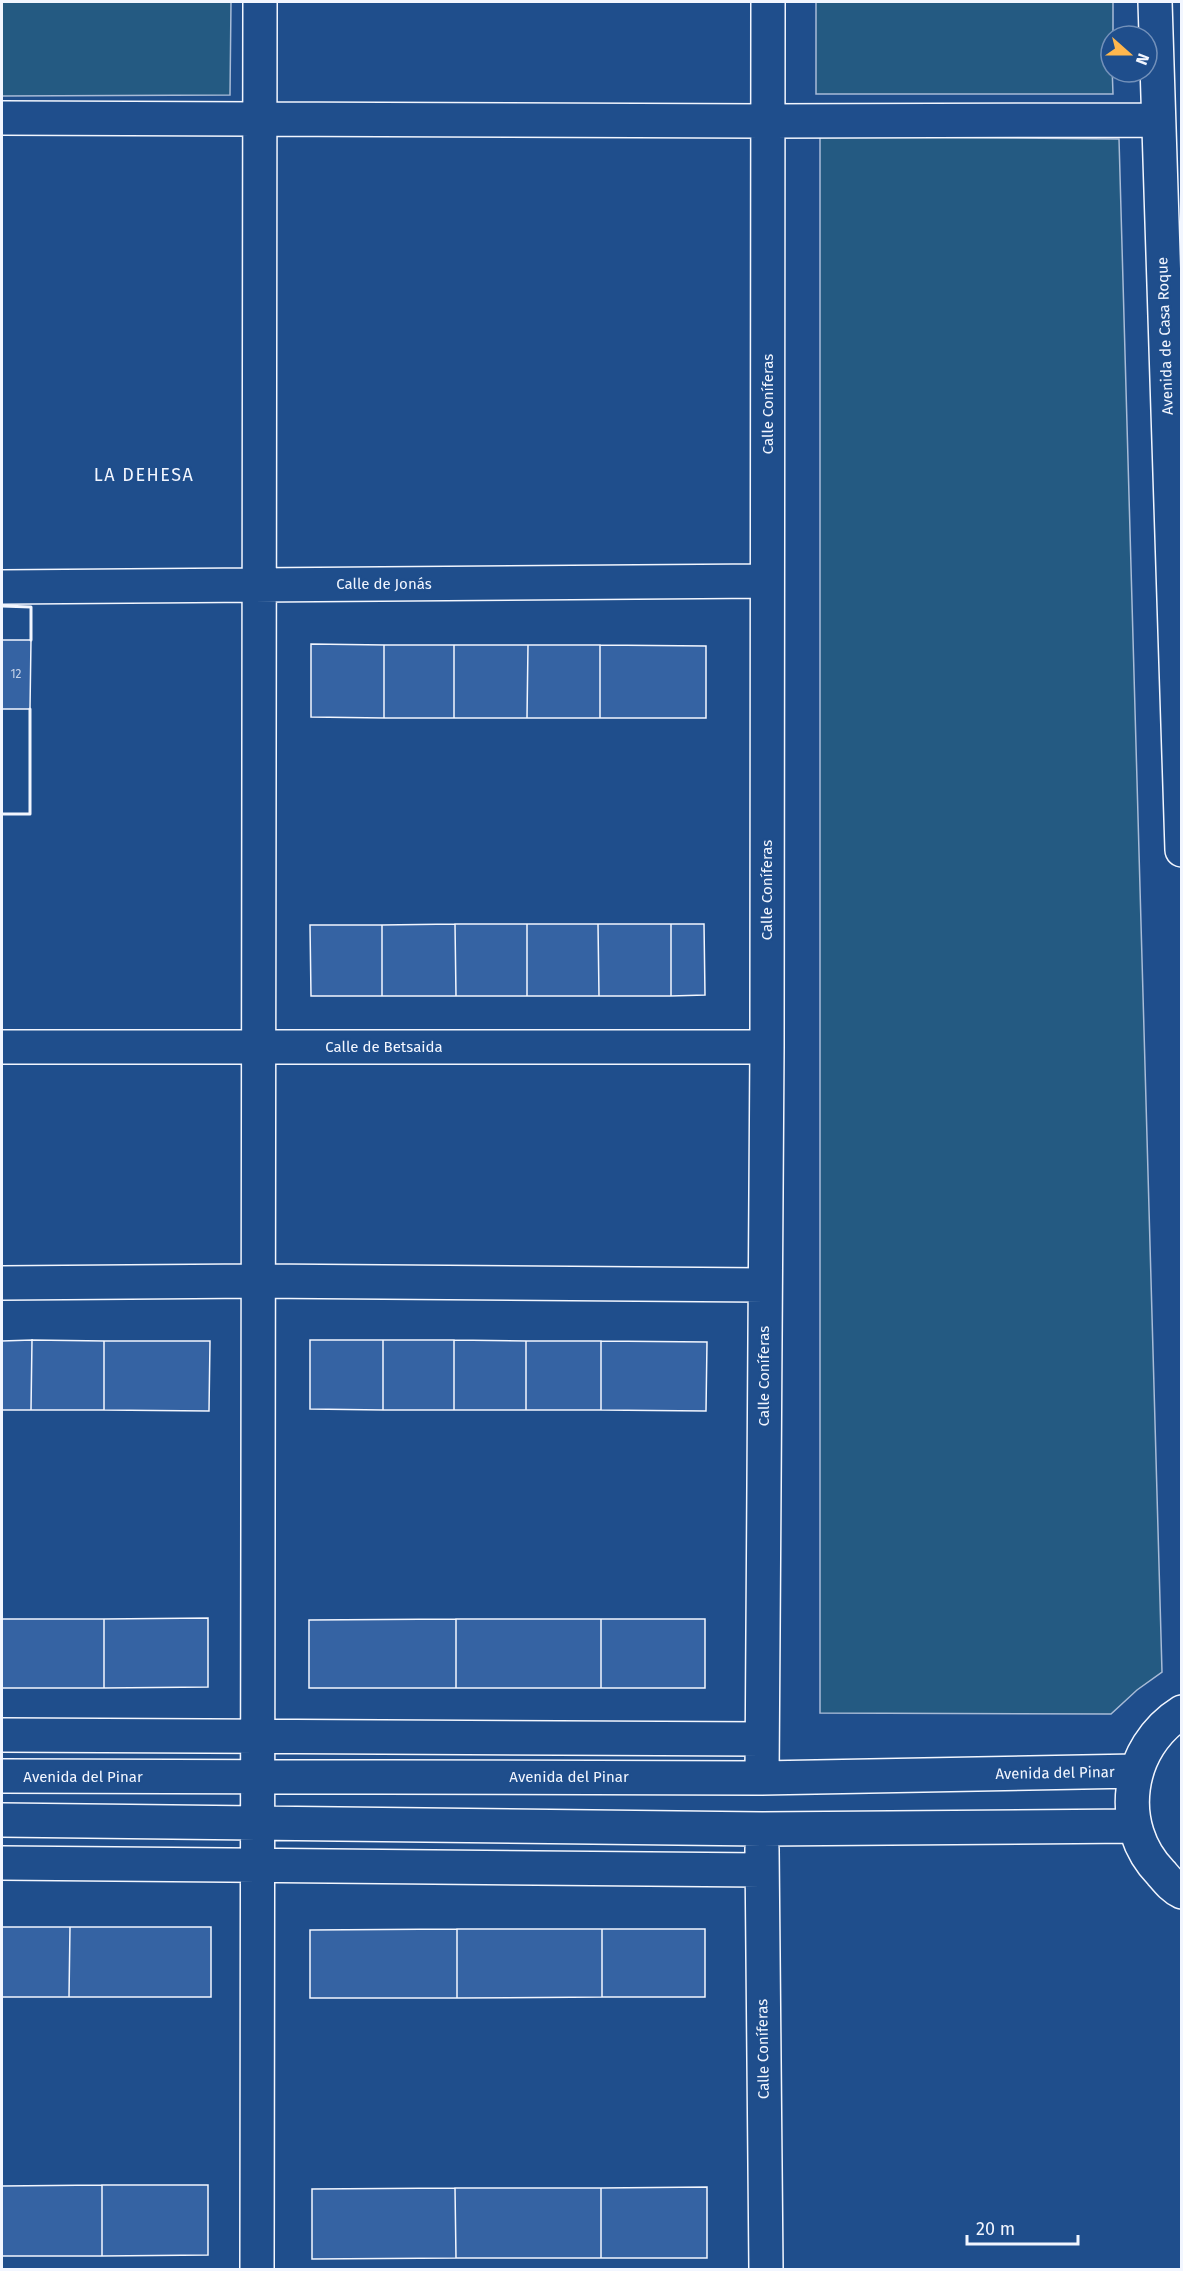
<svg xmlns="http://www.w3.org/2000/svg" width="1183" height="2271" viewBox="0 0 1183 2271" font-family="'Fira Sans',sans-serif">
  <rect width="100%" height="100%" fill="#1f4e8c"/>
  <!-- green -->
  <path fill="#245a82" stroke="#a8bbd7" stroke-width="1.5" d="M2 2H231L230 95 2 96Z
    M816 2H1113V36H1111L1113 94H816Z
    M820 136 1119 139 1162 1672 1137 1690 1111 1714 820 1713Z"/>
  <!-- building -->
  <path fill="#3563a3" stroke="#f2f6ff" stroke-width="1.5" d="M2 640H31L30 709H2Z
    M311 644 384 645V718L311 717Z
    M384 645H454V718H384Z
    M454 645H528L527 718H454Z
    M528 645H600V718H527Z
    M600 645 706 646V718H600Z
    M455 924H527V996H456Z
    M455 924 456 996H382V925Z
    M527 924H598L599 996H527Z
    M598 924H671V996H599Z
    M671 924H704L705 995 671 996Z
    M310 925H382V996H311Z
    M32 1340 104 1341V1410H31Z
    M32 1340 31 1410H2V1341Z
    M310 1340H383V1410L310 1409Z
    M383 1340H454V1410H383Z
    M454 1340 526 1341V1410H454Z
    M104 1341H210L209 1411 104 1410Z
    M526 1341H601V1410H526Z
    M601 1341 707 1342 706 1411 601 1410Z
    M208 1618V1687L104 1688V1619Z
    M2 1619H104V1688H2Z
    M456 1619V1688H309V1620Z
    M456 1619H601V1688H456Z
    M601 1619H705V1688H601Z
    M2 1927H70L69 1997H2Z
    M70 1927H211V1997H69Z
    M457 1929V1998H310V1930Z
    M457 1929H602V1997L457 1998Z
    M602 1929H705V1997H602Z
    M102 2185H208V2255L102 2256Z
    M102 2185V2256H2V2186Z
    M707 2187V2258H601V2188Z
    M455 2188 456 2258 312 2259V2189Z
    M455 2188H601V2258H456Z"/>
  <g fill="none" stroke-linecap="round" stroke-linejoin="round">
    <!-- street casing -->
    <g stroke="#f2f6ff" stroke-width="36">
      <path id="street" d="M1155 2 1182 850
        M2 118 768 121 1158 120
        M2 587 767 581
        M2 1047H767
        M2 1283 258 1281 765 1285
        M1182 1712C1126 1747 1115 1826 1161 1873 1167 1880 1173 1888 1182 1892
        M2 1735 762 1739
        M2 1776 762 1778 1136 1771
        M762 1778 767 1047 768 2
        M2 1820 762 1829 1134 1826
        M762 1849 766 2270
        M2 1863 761 1870
        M257 2270 260 2"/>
    </g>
    <!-- street -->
    <use href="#street" stroke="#1f4e8c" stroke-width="33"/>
    <!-- wall -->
    <path stroke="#f2f6ff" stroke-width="3" d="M2 606 31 607V640
      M2 814H30V709"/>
  </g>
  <g text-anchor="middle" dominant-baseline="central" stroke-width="4.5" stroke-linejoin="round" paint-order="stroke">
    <!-- number labels -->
    <g font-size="12" fill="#c3d1e8">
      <text x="16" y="674">12</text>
    </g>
    <!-- street labels -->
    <g font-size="15" fill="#f2f6ff" stroke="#1f4e8c">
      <text transform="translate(1165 336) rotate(-92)">Avenida de Casa Roque</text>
      <text transform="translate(768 404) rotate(-90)">Calle Coníferas</text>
      <text x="384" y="584">Calle de Jonás</text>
      <text transform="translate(767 890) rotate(-90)">Calle Coníferas</text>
      <text x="384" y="1047">Calle de Betsaida</text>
      <text transform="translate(764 1376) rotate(-90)">Calle Coníferas</text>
      <text transform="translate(1055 1773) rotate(-1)">Avenida del Pinar</text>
      <text x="83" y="1777">Avenida del Pinar</text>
      <text x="569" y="1777">Avenida del Pinar</text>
      <text transform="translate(763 2049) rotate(-91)">Calle Coníferas</text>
    </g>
    <!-- quarter labels -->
    <g font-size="18" letter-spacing="1.5" fill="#f2f6ff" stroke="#1f4e8c">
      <text x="144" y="475">LA DEHESA</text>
    </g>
  </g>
  <!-- border -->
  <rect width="1183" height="2271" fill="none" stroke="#f2f6ff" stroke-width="6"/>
  <!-- north arrow -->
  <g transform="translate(1129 54) rotate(111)"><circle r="28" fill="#1f4e8c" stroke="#7391ba" stroke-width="1.5"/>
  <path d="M0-4.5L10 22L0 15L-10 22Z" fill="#ffb74d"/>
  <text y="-9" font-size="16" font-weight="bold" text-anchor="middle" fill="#f2f6ff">N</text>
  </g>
  <!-- scale -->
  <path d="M967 2235v9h111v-9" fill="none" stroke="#f2f6ff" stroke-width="3"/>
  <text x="976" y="2235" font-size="18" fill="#f2f6ff" stroke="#1f4e8c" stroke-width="4.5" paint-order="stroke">20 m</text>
</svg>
